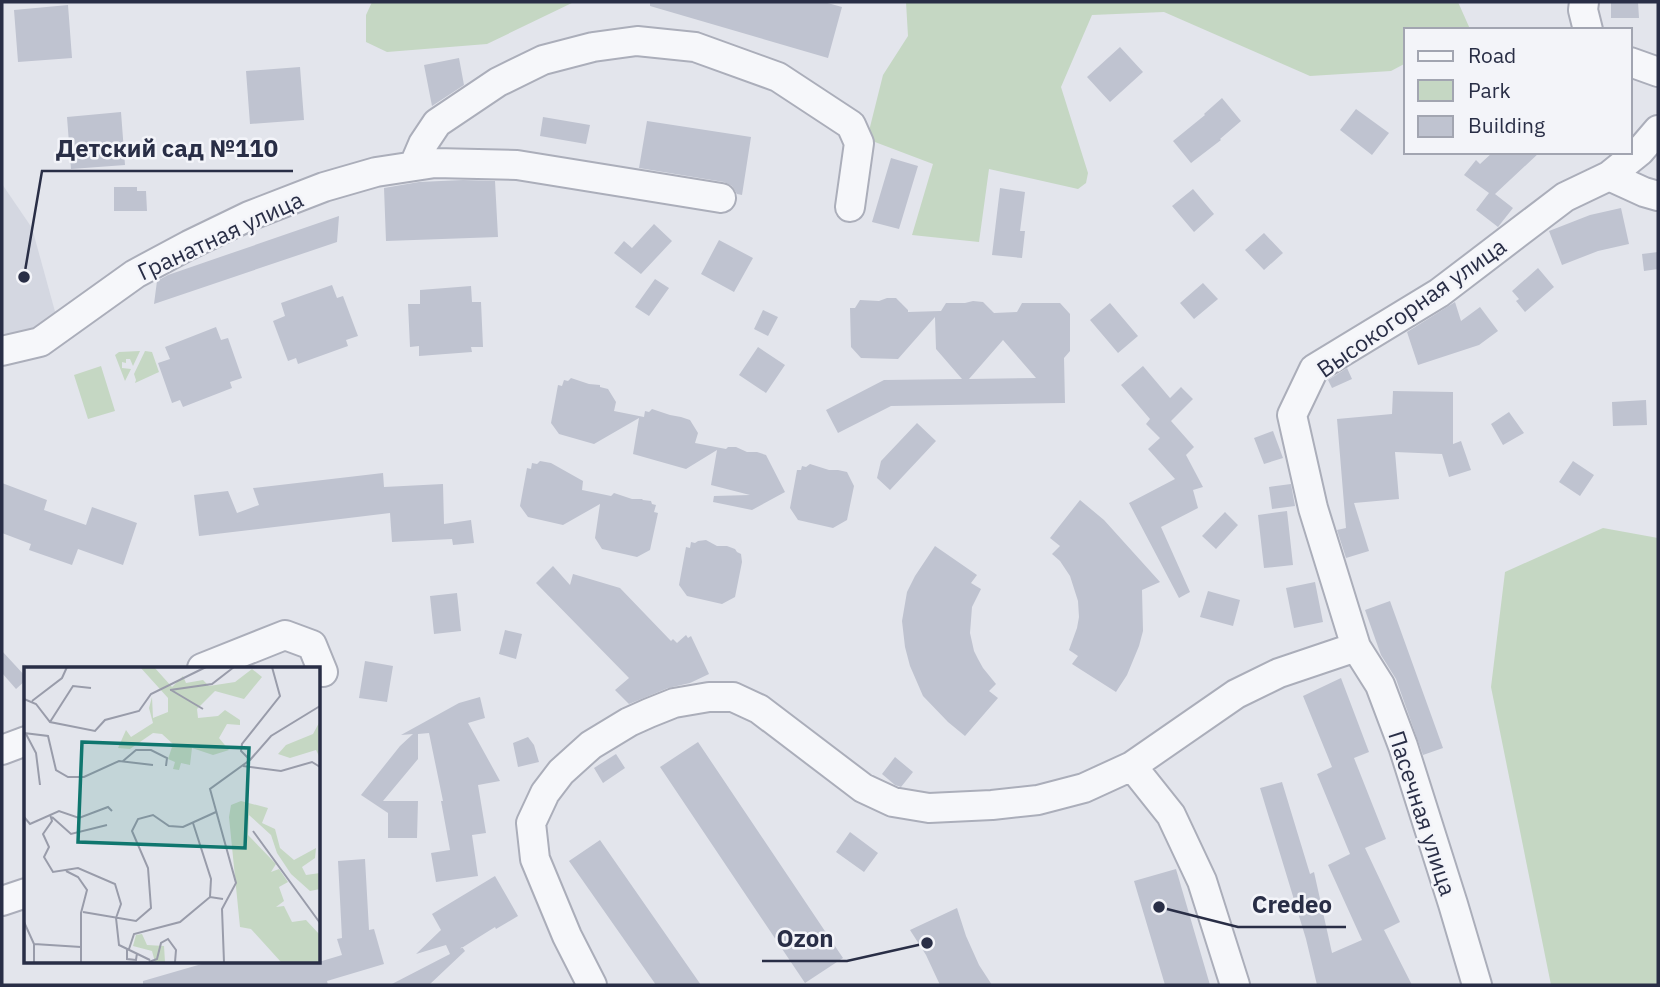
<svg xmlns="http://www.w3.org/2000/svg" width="1660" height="987" viewBox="0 0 1660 987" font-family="'IBM Plex Sans',sans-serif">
  <rect width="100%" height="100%" fill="#e3e5ec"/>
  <!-- built -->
  <path fill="#d4d7e1" d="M2 184 32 228 59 326 2 347Z"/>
  <!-- green -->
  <path fill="#c5d7c3" d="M372 2H574L487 44 387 52 366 42V15Z
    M906 2H1458L1470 29 1406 30V63L1391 71 1310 76 1164 12 1092 15 1061 87 1088 173 1086 183 1078 189 989 169 979 242 912 235 933 164 867 139 883 75 908 36Z
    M140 351 133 366 130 359H126V363L122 362V368L131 369 125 381 115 355 119 352Z
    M145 351 152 352 159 372 135 383 136 380 134 374Z
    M101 366 115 411 88 419 74 375Z
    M1603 528 1658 538V985H1551L1491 687 1505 572Z"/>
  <!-- building -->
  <path fill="#bfc3d0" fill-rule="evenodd" d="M650 2H824L842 7 828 58 650 6Z
    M1611 2H1638L1639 18H1611Z
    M68 5 72 58 18 62 14 10Z
    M1120 47 1143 72 1110 102 1087 77Z
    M459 58 464 85 432 106 424 65Z
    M300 67 304 120 250 124 246 71Z
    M1222 98 1241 121 1220 139 1221 140 1191 163 1173 141 1205 115 1204 114Z
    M1356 109 1389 133 1372 155 1340 130Z
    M121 112 125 165 71 169 67 117Z
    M543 117 590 125 586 144 540 136Z
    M647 121 751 137 742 195 737 194 732 186 724 182 639 168Z
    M1493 152H1540L1495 194 1513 208 1498 227 1476 210 1489 193 1464 175 1476 160 1480 164Z
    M891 158 918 166 899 229 872 222Z
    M463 180 495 181 498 237 386 241 384 188 419 182Z
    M114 187H137V191H146L147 211H114Z
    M1000 188 1025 192 1020 231H1025L1022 258 992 255Z
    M1193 189 1214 214 1194 232 1172 206Z
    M1621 208 1629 244 1598 251 1562 265 1549 231 1590 215Z
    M339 216 337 242 154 304 157 281 168 275Z
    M654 224 672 241 641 274 614 253 624 241 632 248Z
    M1264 233 1283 253 1264 270 1245 250Z
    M719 240 753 258 734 292 701 274Z
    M1658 252V269L1644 271 1642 254Z
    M1538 268 1554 287 1525 312 1516 301 1519 299 1512 291Z
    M655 279 669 288 649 316 635 307Z
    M1203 283 1218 299 1194 319 1180 303Z
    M332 285 337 298 343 296 358 336 346 340 348 346 298 364 296 358 288 361 273 321 285 316 281 303Z
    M471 286 472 302H481L483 347H471L472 352 419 356V346L410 347 408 304H420V290Z
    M887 298H896L908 310V312L941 311 946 303H965L973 301 983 302 994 313 1017 312 1022 303H1060L1070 314V351L1064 358 1065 403 891 406 838 433 826 410 884 380 962 379 936 349 935 317 898 359 861 358 851 347 850 308H855L860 300 879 301ZM1003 340 1036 378 969 379Z
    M1455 302 1461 321 1480 307 1498 331 1479 345 1418 365 1407 332Z
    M1110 303 1138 336 1118 353 1090 320Z
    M763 310 778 317 768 336 754 329Z
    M216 327 221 340 228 338 242 378 230 382 232 388 183 407 180 400 172 403 158 363 170 359 165 347Z
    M758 347 785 365 766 393 739 375Z
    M1143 366 1170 398 1181 387 1193 399 1171 421 1194 447 1186 455 1203 487 1193 490 1198 508 1161 527 1190 592 1179 598 1129 503 1175 479 1148 449 1160 438 1146 424 1150 419 1121 385Z
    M1347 368 1352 379 1332 388 1328 380Z
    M571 378 589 384 600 385V387L608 389 616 402 614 411 644 417 645 411 649 412 652 409 670 415 681 417 690 420 698 433 695 443 726 449 728 447H736L747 452H757L766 455 785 492 752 510 713 502 714 496 750 495 711 485 717 450 686 469 633 454 639 418 594 444 559 434 551 423 558 385 562 386 564 380 568 381Z
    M1393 391 1453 392V444L1461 441 1471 470 1449 477 1442 454 1395 452 1399 499 1354 503 1369 551 1346 558 1337 530 1346 528 1337 419 1392 414Z
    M1646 400 1647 425 1613 426 1612 402Z
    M1509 412 1524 433 1503 445 1491 424Z
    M917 423 936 441 890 490 877 478 881 461Z
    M1273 431 1283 458 1264 464 1254 438Z
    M540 461 551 463 583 481 582 490 611 496 614 493 632 499H642L643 500 651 501 652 504 656 505 654 512 658 513 650 550 637 557 602 549 595 538 600 504 563 525 528 517 520 506 527 468 531 469 532 463 537 464Z
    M1573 461 1594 475 1580 496 1559 482Z
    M810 464 829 470H838L847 472 854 486 847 520 833 528 798 520 790 508 797 470H801L802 466 806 467Z
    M383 473 384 487 443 484 444 524 471 520 474 543 453 545 452 539 392 542 390 513 199 536 194 495 228 491 237 513 259 505 253 488Z
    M2 483 47 500 44 510 86 525 92 507 137 523 123 565 78 549 72 565 29 550 31 544 2 533Z
    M1291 484 1295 506 1272 509 1269 487Z
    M1080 500 1104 520 1160 582 1142 590 1143 631 1139 646 1127 675 1116 692 1072 664 1078 656 1069 650 1077 628 1079 617 1078 601 1070 576 1060 561 1052 554 1060 546 1050 538Z
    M1287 511 1293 565 1264 568 1258 515Z
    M1225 512 1238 525 1216 549 1202 536Z
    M706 540 717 546H727L735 549 737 552 741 554 742 562 735 597 722 604 687 596 679 585 686 547 690 548 691 542 695 543 698 541Z
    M935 546 977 575 971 583 981 589 972 607 970 633 974 651 978 659 983 668 996 684 989 691 998 698 965 736 948 722 923 696 910 666 905 647 902 621 907 592 915 576Z
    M553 566 570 585 573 574 620 588 671 641 673 639 677 643 686 635 688 638 691 636 709 674 690 683 668 688 629 704 615 690 629 678 536 583Z
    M1315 582 1323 622 1294 628 1286 588Z
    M1208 591 1240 600 1233 626 1200 617Z
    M457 593 461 631 434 634 430 596Z
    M1390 601 1443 748 1423 755 1396 679 1381 655 1365 610Z
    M505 630 522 634 516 659 499 654Z
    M2 651 26 677V680L16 689 2 673Z
    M365 661 393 666 387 702 359 698Z
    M1341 678 1369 752 1354 758 1386 839 1365 848 1400 922 1384 930 1412 985H1317L1306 939 1260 788 1282 782 1310 874 1314 872 1332 953 1362 940 1328 865 1350 854 1317 774 1332 767 1303 696Z
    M480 697 485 718 468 723 500 781 478 785 486 833 472 835 478 876 436 882 431 853 450 850 441 801H443L429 733 418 734V759L383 801H418L417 838H388V813L361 795 400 746 413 734 401 735 459 703Z
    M528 737 534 745 539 762 518 767 513 743Z
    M698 742 843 958 805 983 660 767Z
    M616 754 625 768 603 783 594 768Z
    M895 757 913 772 901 787 895 785 882 774Z
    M850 832 878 853 864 872 836 852Z
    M600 840 701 985H656L569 861Z
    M365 859 369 930 374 929 384 964 327 981 328 985H143V981L212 961H322L342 955 337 939 342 938 338 861Z
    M1176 869 1210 985H1165L1134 881Z
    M495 876 518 916 496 929 495 927 460 949 462 947 465 951 429 985H390L450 954 446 945 416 954 441 930 432 914Z
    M957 908 966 936 979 965 992 985H940L926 955 910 930Z"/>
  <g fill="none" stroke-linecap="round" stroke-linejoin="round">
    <!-- minor casing -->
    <g stroke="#abaeba" stroke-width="32">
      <path id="minor" d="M1584 2 1583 10 1588 30
        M1630 62 1658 72
        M414 165 423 144 437 123 498 82 543 60 593 47 637 41 695 47 778 77 851 125 859 143 850 207
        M1609 176 1644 192 1658 196
        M2 351 40 342 135 274 189 245 249 216 324 187 376 172 435 163 517 165 721 198
        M202 668 285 635 312 645 323 672
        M2 750 26 741
        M1132 766 1171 815 1202 881 1235 985
        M2 901 26 893
        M592 985 567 936 535 859 531 823 545 793 561 772 591 745 629 722 649 713 674 703 709 697H733L759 709 863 788 893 802 929 808 992 805 1038 800 1084 788 1132 766 1236 694 1279 673 1356 647
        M1477 985 1453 904 1403 746 1380 685 1356 647 1313 508 1292 415 1314 369 1439 293 1565 197 1609 176 1640 151 1658 130"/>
    </g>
    <!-- minor -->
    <use href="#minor" stroke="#f6f7fa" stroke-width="28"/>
  </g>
  <g text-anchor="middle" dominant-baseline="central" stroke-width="5" stroke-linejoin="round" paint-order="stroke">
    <!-- street labels -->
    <g font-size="23" fill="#292e46" stroke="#f3f4f9">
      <text transform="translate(220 235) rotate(-25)">Гранатная улица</text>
      <text transform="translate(1411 307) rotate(-35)">Высокогорная улица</text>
      <text transform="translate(1423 813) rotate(72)">Пасечная улица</text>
    </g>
  </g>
  <!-- overview -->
  <g transform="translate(24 667)">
    <rect width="296" height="296" fill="#e3e5ec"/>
    <path d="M116 0H130L148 20 159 9 162 16 179 13 185 19 211 15 228 2 238 10 220 32 191 24 173 42 174 51 194 49 201 43 216 53V58L203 57 195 71 205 83 189 88 168 81 166 98 157 96 155 103 149 102 151 95 144 92 149 77 138 67 129 66 106 82 94 81 102 63 107 70 129 56 125 41 128 30 129 51 144 45V31ZM296 54V91L292 83 266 91 254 87 262 78 289 67ZM217 134 244 141 238 156 251 162 256 181 270 193 292 181 291 191 278 200 282 208 296 206V222L286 224 267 207 253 186 247 168 225 148 224 168 252 197 247 205 255 202 264 215 255 220 260 234 252 240 260 239 268 255 282 253 296 268V295H257L227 262 216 260 205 150 207 138ZM118 267 123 278 140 279 141 295H131L128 284 109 279 112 268Z" fill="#c5d7c3"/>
    <path fill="none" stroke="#999caa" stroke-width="2" d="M146 23 188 17 210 0M147 23 179 42M0 32 12 37 26 55 71 64 81 53 115 44 127 27 182 0M8 34 38 11 43 0M26 55 49 19 67 21M0 66 24 69 32 103 44 110H60L95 94 129 98M2 67 12 86 16 118M226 93 247 69 296 39M99 94 112 83H127L143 91 142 99M219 99 257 104 288 95 296 100M26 147 28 154 19 167 25 180 20 190 29 205 54 201 91 217 97 237 92 251M0 150 6 157 35 144 55 151 84 140 88 144M28 150 47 167 83 158M169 156 187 212 186 230M229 164 296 256M42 204 54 210 63 223 57 246V295M59 245 112 254 127 241 124 201 108 164 114 152 129 148 145 159 159 160 192 145M92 251 95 278 126 293M0 255 10 277V295M10 277 57 280M103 281V292L112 293 113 286M105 282 110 267 156 255 186 230 199 232M125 295 133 292 137 276 144 272 152 283 151 295M200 295 198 242 212 216 186 122 226 93 217 84 218 77 256 29 248 0"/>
    <path fill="#0f766e" fill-opacity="0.15" stroke="#0f766e" stroke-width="3.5" d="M58 75 225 81 221 181 54 175Z"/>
    <rect width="296" height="296" fill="none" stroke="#292e46" stroke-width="3.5"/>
  </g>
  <!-- callouts -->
  <path fill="none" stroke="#292e46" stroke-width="2.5" d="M24 277L42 171H293M1159 907L1238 927H1346M927 943L847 961H762"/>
  <g fill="#292e46" stroke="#f3f4f9" stroke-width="2.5">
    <circle cx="24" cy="277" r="7"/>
    <circle cx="1159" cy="907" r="7"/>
    <circle cx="927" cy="943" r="7"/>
  </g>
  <g font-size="24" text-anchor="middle" font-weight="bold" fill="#292e46" stroke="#f3f4f9" stroke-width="5" stroke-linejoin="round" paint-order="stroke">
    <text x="167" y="157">Детский сад №110</text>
    <text x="1292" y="913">Credeo</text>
    <text x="805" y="947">Ozon</text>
  </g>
  <!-- border -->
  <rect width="1660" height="987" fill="none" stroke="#292e46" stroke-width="7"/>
  <!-- legend -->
  <rect x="1404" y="28" width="228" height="126" fill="#f3f4f9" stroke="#a2a5b1" stroke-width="2"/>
  <rect x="1418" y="51" width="35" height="10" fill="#f6f7fa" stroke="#a2a5b1" stroke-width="2"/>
  <text x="1468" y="63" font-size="21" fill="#292e46">Road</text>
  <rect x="1418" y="80" width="35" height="21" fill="#c5d7c3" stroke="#a2a5b1" stroke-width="2"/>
  <text x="1468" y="98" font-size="21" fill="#292e46">Park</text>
  <rect x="1418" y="116" width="35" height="21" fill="#bfc3d0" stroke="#a2a5b1" stroke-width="2"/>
  <text x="1468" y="133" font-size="21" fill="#292e46">Building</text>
</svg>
